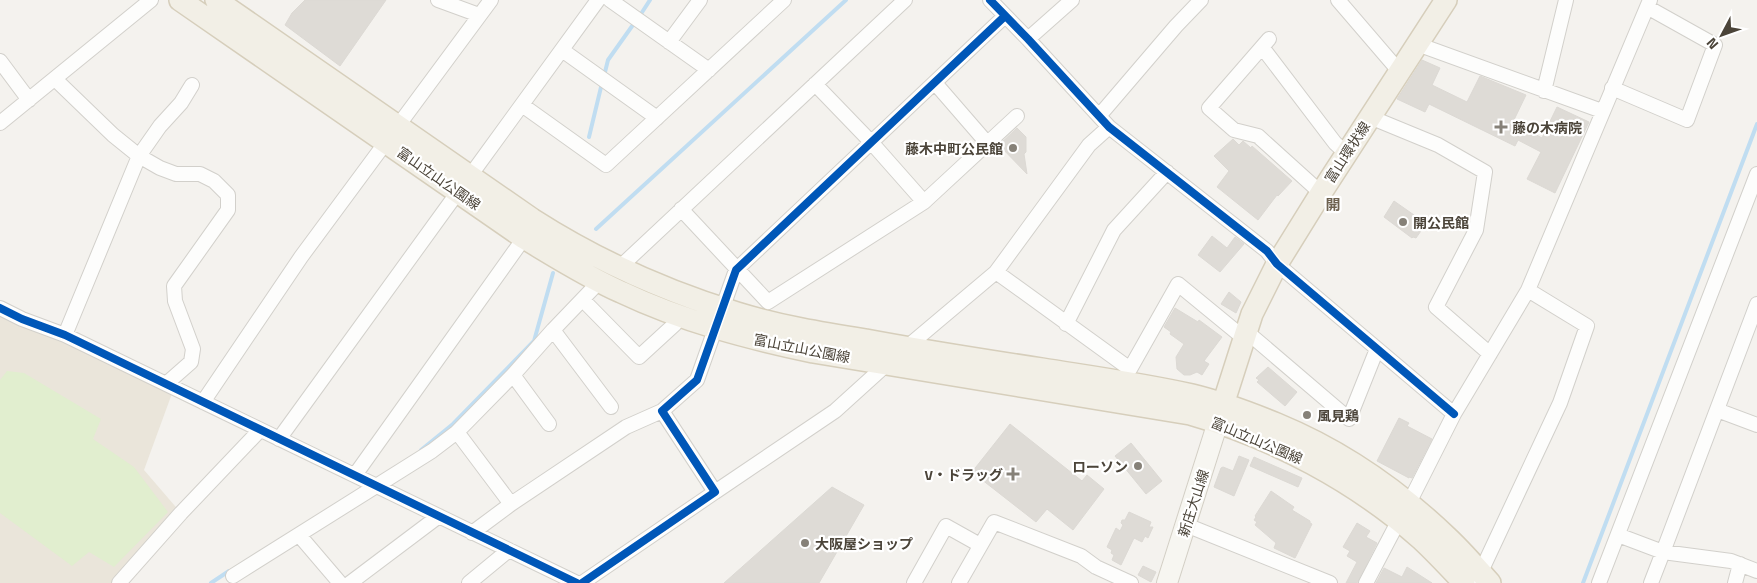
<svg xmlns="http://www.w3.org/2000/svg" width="1757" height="583" viewBox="0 0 1757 583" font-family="'Titillium Web','Noto Sans JP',sans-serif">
  <rect width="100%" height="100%" fill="#f4f2ee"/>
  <!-- education -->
  <path fill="#eae5da" d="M0 307 174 388 144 470 181 513 119 583H0Z"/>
  <!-- green -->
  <path fill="#e1eecf" d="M7 371 24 373 101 419 93 439 134 467 168 512 114 567 89 552 72 566 0 513V380Z"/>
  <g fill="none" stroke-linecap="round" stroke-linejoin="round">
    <!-- stream -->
    <path stroke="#c0ddf1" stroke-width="4" d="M639 17 650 0
      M604 76 608 60 635 22
      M589 137 602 83
      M596 229 846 0
      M421 450 453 424 534 341 553 273
      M211 583 229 571
      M1583 583 1757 124"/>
  </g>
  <!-- building -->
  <path fill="#dedbd6" stroke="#dcd9d4" d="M305 0H386L340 66 285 25 292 13Z
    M1422 60 1440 68 1432 85 1467 102 1480 76 1526 95 1513 122 1542 138 1557 107 1589 122 1555 193 1527 179 1541 152 1518 140 1515 146 1429 104 1425 112 1397 99Z
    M1017 128 1026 137V152L1024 154 1027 174 999 145Z
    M1233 139 1239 145 1243 141 1251 148 1252 146 1292 181 1278 196 1277 195 1258 220 1217 187 1229 171 1214 156Z
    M1394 201 1424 222 1421 226 1423 228 1416 238 1413 237 1412 238 1384 217Z
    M1212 236 1227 248 1235 237 1244 244 1220 272 1198 255Z
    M1229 292 1241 302 1236 313 1221 304Z
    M1175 308 1198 322 1199 320 1222 337 1204 361 1209 364 1202 375 1197 372 1190 375H1184L1177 369 1176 357 1184 344 1170 334 1171 332 1164 327Z
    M1268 367 1297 392 1285 406 1257 382 1259 380 1256 378Z
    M1399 418 1409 423 1407 426 1432 439 1412 478 1409 477V478L1377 461Z
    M1010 424 1082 481 1087 475 1104 489 1073 530 1047 509 1036 522 972 472Z
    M1131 443 1162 481 1146 494 1115 456Z
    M1239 456 1249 460 1234 496 1214 487 1221 468 1223 467 1233 471Z
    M1254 457 1302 478 1298 487 1250 466Z
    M832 487 864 505 819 583H724Z
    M1271 491 1294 507 1292 510 1310 521V523L1312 524 1295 558 1274 548 1276 543 1255 525 1257 522 1254 520 1256 517 1255 516Z
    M1129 512 1151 522 1149 527H1153L1148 538 1145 536 1142 542 1134 538 1121 565 1112 560 1114 555 1111 553 1112 550 1107 547 1116 528 1120 531 1123 525 1121 523 1122 520H1125Z
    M1357 523 1370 531 1366 537 1377 543 1357 583H1346L1357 562 1347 556 1350 551 1343 547Z
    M1143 566 1156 572 1151 582 1138 575Z
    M1407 567 1432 583H1376L1384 568 1402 577Z"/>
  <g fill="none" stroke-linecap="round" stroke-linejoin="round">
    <!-- street casing -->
    <g stroke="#d2d0cb" stroke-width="16">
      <path id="street" d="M438 0 479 15
        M610 0 709 70
        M990 0 1028 39 1109 127 1267 251 1277 264 1454 414
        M1338 0 1399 71
        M1028 39 1072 0
        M1269 39 1209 108 1234 130 1258 136 1321 193
        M669 42 700 0
        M1417 44 1602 111
        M1262 47 1335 143 1346 153
        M562 50 657 118
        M0 61 29 100
        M55 79 113 135 139 156 160 168 176 174H200L214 181 228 195V210L174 286 175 301 193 349 191 362 166 384
        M935 83 987 143
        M1612 88 1687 120 1715 45 1647 7
        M1544 91 1566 0
        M522 105 606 165 784 0
        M1099 116 1176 26 1201 0
        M1370 117 1438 145 1485 172 1476 230 1436 307 1490 354
        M0 123 151 0
        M470 176 598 0
        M924 202 1017 116
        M681 209 768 302 924 202 871 142 815 84
        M619 268 905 0
        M996 272 1130 369 1178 284 1245 339
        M583 300 639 357 675 324 679 315
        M1757 304 1663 552 1731 561 1757 571
        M0 308 22 319 65 335 577 583
        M1066 324 1114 230 1167 172
        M553 330 600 281
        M1247 332 1349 419 1377 349
        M65 335 139 156 160 126 181 103 192 85
        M513 375 553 330 611 407
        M203 402 301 257 491 0
        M1717 410 1757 425
        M457 432 513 375 549 424
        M279 439 458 192
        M355 475 524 238
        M715 492 835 411 888 363 996 272 1089 145 1109 127
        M1409 503 1454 414 1528 290 1650 0
        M511 504 626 427 662 411
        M1186 525 1330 583
        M299 535 340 583
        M1618 535 1663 552 1651 583
        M233 576 432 451 457 432 511 504 472 533
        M1478 578 1560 403 1587 326 1528 290
        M119 583 181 513 260 430
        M350 583 439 516
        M469 583 509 550
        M582 583 715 492 662 411 697 380 736 270 1005 16
        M914 583 946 526 980 545
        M959 583 994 522 1081 556 1096 567 1131 583
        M1366 583 1398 522
        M1599 583 1757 174
        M1735 583 1740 564"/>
    </g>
    <!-- secondary casing -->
    <g stroke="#d3cfc5" stroke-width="22">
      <path id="secondary" d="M1167 583 1218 422"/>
    </g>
    <!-- primary casing -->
    <g stroke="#d6cebb" stroke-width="24">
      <path id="primary" d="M180 0 524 238C556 257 587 277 621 292 682 321 747 338 813 352L1190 414C1274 438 1355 481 1421 539 1436 553 1450 568 1464 583
        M216 0 532 219C596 260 665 291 737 313 779 326 822 333 866 340 924 351 983 360 1042 369 1092 377 1143 384 1192 395 1221 402 1250 413 1277 424 1340 450 1398 490 1447 537 1462 551 1476 567 1490 583
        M1219 417 1252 314 1277 264 1321 193 1446 0"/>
    </g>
    <!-- street -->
    <use href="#street" stroke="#fdfdfc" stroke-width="14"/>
    <!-- secondary -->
    <use href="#secondary" stroke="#f7f6f1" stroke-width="20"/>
    <!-- primary -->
    <use href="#primary" stroke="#f2efe6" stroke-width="21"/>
    <!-- cycleway casing -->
    <g stroke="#fff" stroke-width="11">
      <path id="cycleway" d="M990 0 1028 39 1109 127 1267 251 1277 264 1454 414
        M0 308 22 319 65 335 577 583
        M582 583 715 492 662 411 697 380 736 270 1005 16"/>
    </g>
    <!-- cycleway -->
    <use href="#cycleway" stroke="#0057b8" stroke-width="8"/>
  </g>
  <!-- markers -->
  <g fill="#868178" stroke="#fff" stroke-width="2">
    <path d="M1498.5 119.5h5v5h5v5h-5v5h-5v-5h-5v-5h5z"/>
    <circle cx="1013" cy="148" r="5"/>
    <circle cx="1403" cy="222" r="5"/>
    <circle cx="1307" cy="415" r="5"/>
    <circle cx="1138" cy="466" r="5"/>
    <path d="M1010.5 466.5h5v5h5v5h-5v5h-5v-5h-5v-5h5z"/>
    <circle cx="805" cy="543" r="5"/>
  </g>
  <g text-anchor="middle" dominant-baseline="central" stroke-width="4.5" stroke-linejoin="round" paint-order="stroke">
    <!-- poi labels -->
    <g font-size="14" font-weight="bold" fill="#4b4439" stroke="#fff" text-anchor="start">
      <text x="1512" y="127">藤の木病院</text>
      <text x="1003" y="148" text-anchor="end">藤木中町公民館</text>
      <text x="1413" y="222">開公民館</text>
      <text x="1317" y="415">風見鶏</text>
      <text x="1128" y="466" text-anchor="end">ローソン</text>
      <text x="1003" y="474" text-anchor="end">V・ドラッグ</text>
      <text x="815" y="543">大阪屋ショップ</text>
    </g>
    <!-- street labels -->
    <g font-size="14" fill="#4b4439" stroke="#fff">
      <text transform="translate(1347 152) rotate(-57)">富山環状線</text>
      <text transform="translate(439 178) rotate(35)">富山立山公園線</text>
      <text transform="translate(802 348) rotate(11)">富山立山公園線</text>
      <text transform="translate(1257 440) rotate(23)">富山立山公園線</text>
      <text transform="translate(1193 503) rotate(-72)">新庄大山線</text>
    </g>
    <!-- neighbourhood labels -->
    <g font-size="15" font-weight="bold" fill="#6e6250" stroke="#fff">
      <text x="1333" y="204">開</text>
    </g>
  </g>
  <!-- north arrow -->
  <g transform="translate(1722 35) rotate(229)" stroke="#ffffff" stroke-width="4" paint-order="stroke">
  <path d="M0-4L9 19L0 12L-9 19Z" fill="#4b4439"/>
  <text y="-8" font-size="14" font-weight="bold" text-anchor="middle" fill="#4b4439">N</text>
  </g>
</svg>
